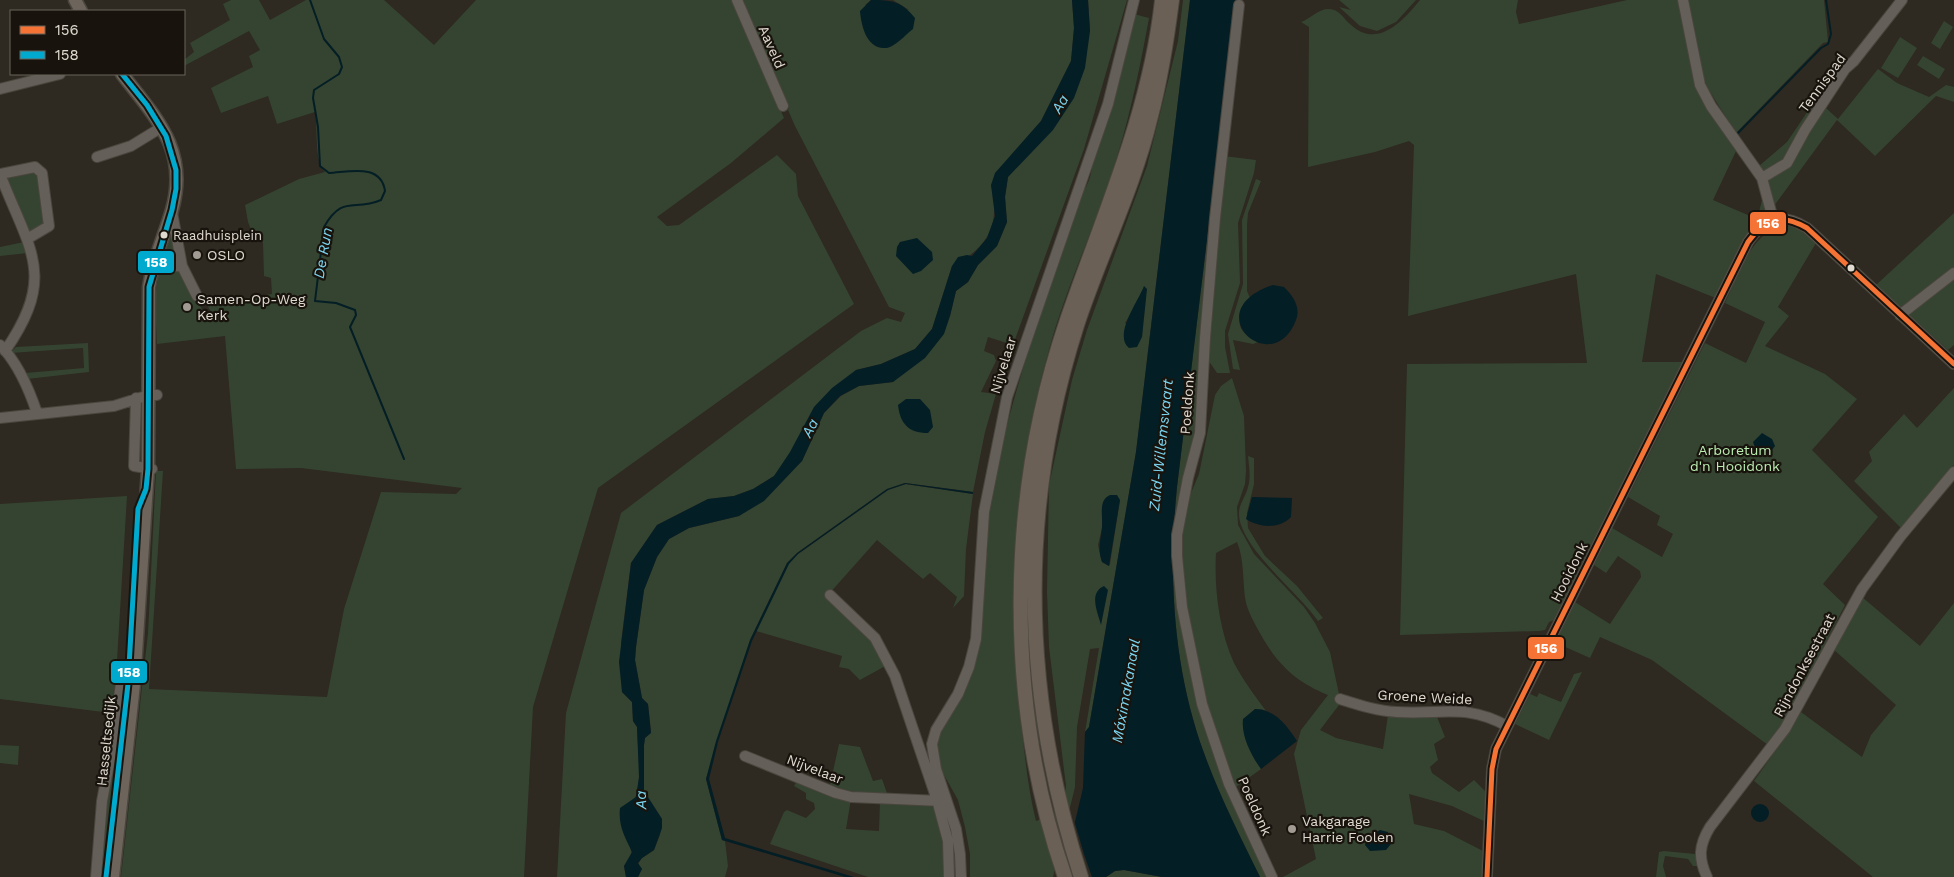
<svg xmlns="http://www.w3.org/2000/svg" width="1954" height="877" viewBox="0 0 1954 877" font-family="'Work Sans',sans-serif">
  <rect width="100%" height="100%" fill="#2e2921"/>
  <!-- green -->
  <path fill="#354431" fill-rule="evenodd" d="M231 0H259L270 20 306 0H384L434 45 476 0H733L784 118 731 163 657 217 667 226 679 225 777 155 796 174 798 196 854 304 598 488 533 707 524 877H121L148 633 156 471H163L149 689 327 697 344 609 381 492 456 494 462 488 301 468 236 469 225 336 157 344 155 299 159 270 181 269 205 315 211 312 206 303 272 294 271 278 264 276 263 243 259 237 255 240 248 222 245 205 299 179 325 172C314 162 318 129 315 112L277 124 268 96 221 113 211 88 253 67 249 56 260 50 249 31 184 66V60L194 52 190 43 230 20 223 4Z
    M743 0H871L865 5 909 10 893 0H1072L1074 28 1071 61 1041 121 1014 152 991 185C1001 225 988 248 952 266L932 329 915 349 881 364 856 370 774 476 753 489 734 496 708 499 657 525 631 563 621 642 622 692 632 702 633 721 637 727C637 746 644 787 633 801L629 842 632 855 624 866 626 877H557L566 713 621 513 861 331 887 318 901 322 905 313 889 307 795 126 788 110 789 108Z
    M1088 0H1127L1084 149 1013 345 988 337 984 351 994 355 996 361 981 392 996 394 985 432 973 492 905 483 887 489 797 553 787 563 750 640 706 779 722 840 725 841 728 866 725 877H638L642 869 638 864 642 858 654 850 660 835 662 819 644 791V745L645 738 651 732 648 704 642 698 635 660 636 647 644 590 657 557 669 539 689 528 739 516 802 461 824 413 841 396 859 386 893 382 950 316 956 291 968 282 978 265 997 246 1007 222 1005 197 1008 177 1021 162 1090 31Z
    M1183 0H1190L1136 452 1089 727 1085 732 1099 648 1090 649 1077 727 1075 787 1053 877H970V854L965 827 958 800 938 764 935 753 939 730 973 668 983 563C989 556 989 538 985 529 1003 416 1042 309 1077 201 1084 192 1094 175 1091 163L1134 14 1149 18C1139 73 1128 126 1110 179 1091 235 1066 289 1050 346 1014 472 1006 594 1021 723 1025 756 1028 789 1036 821 1058 815 1063 809 1066 786L1049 647 1047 592 1049 485 1072 380 1087 330 1147 166 1178 41ZM1144 287 1142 337 1125 323 1137 303ZM1120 500 1110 564 1109 566 1102 562 1098 545 1102 528V507Z
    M1236 0H1238L1196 431 1180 488 1175 536 1200 705 1270 877H1260C1240 836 1219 795 1204 753 1173 668 1168 576 1177 487Z
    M1339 0H1416L1396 22 1377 31 1360 26 1339 7 1351 10Z
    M1420 0H1518L1516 12 1519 24 1627 0H1680L1693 75 1737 149 1713 200 1757 219 1764 193 1767 214 1718 299 1656 274 1642 362H1686L1555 620 1549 622 1545 630 1539 631 1400 635 1407 364 1587 363 1576 274 1408 316 1414 145 1409 141 1375 152 1308 167 1309 27 1301 22C1310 19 1319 8 1329 9 1339 9 1343 18 1350 24 1377 50 1403 21 1420 0Z
    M1688 0H1824L1828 42 1823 43 1736 133 1707 87 1702 73Z
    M1944 21 1953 27 1940 49 1931 43Z
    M1900 37 1917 48 1898 78 1881 68Z
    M1923 56 1945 69 1939 79 1917 65Z
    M1878 69 1897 83 1929 97 1946 85 1954 87V102L1936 96 1875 156 1837 120 1774 206 1759 166 1787 142 1816 99 1838 119Z
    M1224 156 1256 160 1254 173 1238 223 1240 283 1225 331V347L1230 373H1217L1206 357Z
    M37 170 47 224 29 234 6 176Z
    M1256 179 1261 181 1248 213 1247 225V291L1250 298C1245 301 1244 306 1242 311 1235 328 1244 335 1258 342L1253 344 1233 340 1240 370 1233 369 1228 334 1243 284 1242 220Z
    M1954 213V345L1948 350 1876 285Z
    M174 220 179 262 160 263Z
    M1787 225 1799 229 1816 243 1778 307 1789 316 1765 346 1825 374 1857 399 1812 450 1878 517 1823 584 1845 605 1786 719 1768 745 1652 660 1600 637 1590 658 1563 646 1553 655 1549 654 1575 602 1610 624 1641 577 1640 571 1618 556 1606 573 1594 565 1612 528 1662 557 1673 534 1657 525 1660 516 1628 497 1705 343 1746 363 1765 322 1725 303C1739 274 1751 230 1787 225Z
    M24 242 28 253 0 256V247Z
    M88 343 89 372 27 379 25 373 84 368 83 348 10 353 16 347Z
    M1232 378 1244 416 1246 471 1245 484 1237 507 1238 525 1254 554 1304 607 1315 623 1330 652 1339 694 1342 701 1320 730 1336 738 1383 749 1388 715 1437 717 1445 737 1434 744 1438 760 1430 767 1432 773 1459 792 1474 780 1489 795 1486 822 1452 806 1409 794 1414 824 1444 831 1485 852 1483 877H1283L1316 859 1294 754 1301 730 1328 695C1296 682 1278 665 1261 635 1255 624 1249 614 1246 603 1242 583 1245 561 1237 542L1216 553C1214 588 1219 630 1234 663 1243 680 1255 696 1266 711L1261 709 1255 760 1261 769 1236 787 1203 694 1187 612 1179 539 1188 500 1199 474 1215 395 1221 386Z
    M1954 388V465L1901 528 1854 481 1872 461 1869 452 1904 414 1917 428Z
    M1248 456 1254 458V484L1247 513 1248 528 1265 556 1297 586 1323 618 1318 621C1299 593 1238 546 1239 513 1239 504 1246 496 1248 487 1251 477 1249 467 1248 456Z
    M905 484 973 494 966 549 964 596 953 608 957 597 930 573 923 579 877 540 828 595 871 641 887 665 860 680 849 669 839 667 842 656 756 631 788 564 798 554 888 490Z
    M127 496 116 677 111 713 0 699V504Z
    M1862 597 1920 646 1954 603V877H1873L1754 781 1789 732 1801 712 1862 757 1871 735 1896 705 1833 649Z
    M1582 672 1549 740 1515 724 1530 694 1537 697 1539 693 1561 702 1574 674Z
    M121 717 104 877H98L107 800Z
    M839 744 860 747 873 781 882 779 888 796 853 792 830 785Z
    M0 745 19 746 18 765 0 763Z
    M798 779 851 799 846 829 879 831 880 801 929 804 934 808 945 852V877H868L770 844 784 812 787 810 806 818 815 809 814 803 806 799V793L794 786Z
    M1664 851 1695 854 1699 866H1693L1688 859 1665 856 1663 866 1666 877H1656L1659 852Z
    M1124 870 1162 877H1106L1115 871Z"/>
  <!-- water -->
  <path fill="#041e25" d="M871 0C892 0 901 1 915 18L913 29C906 34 894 49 884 48 866 48 861 24 860 11Z
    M1072 0H1088L1090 31 1085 68 1074 98 1053 130 1008 177 1005 197 1007 222 997 246 978 265 968 282 956 291 950 316 944 334 925 358 893 382 859 386 840 396 824 413 802 461 764 501 739 516 689 528 669 539 657 557 644 590 636 647 635 660 642 698 648 704 651 733 645 738 644 745V791L662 819V828L654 850 642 858 638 863 642 869 638 877H626L624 866 632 852C625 837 618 826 620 808L636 797 639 777 637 727 633 721 632 702 622 692 619 662 631 563 657 525 708 499 734 496 753 489 774 476 790 452 814 407 832 388 856 370 881 364 915 349 932 329 952 266 958 257 967 255 972 256 987 238 995 216 991 185 995 173 1041 121 1071 61 1074 28Z
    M1190 0H1236L1177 487C1168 576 1173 668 1204 753 1219 795 1240 836 1260 877H1162L1124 870 1115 871 1106 877H1062L1083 788 1085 732 1089 727 1136 452Z
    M917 238 932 252 933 260 921 271 913 274 896 256 897 247 900 242Z
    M1273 285 1284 287C1293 296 1301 307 1296 320 1273 381 1195 311 1273 285Z
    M1144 286 1147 289 1142 337 1137 347 1129 348C1113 335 1138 302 1144 286Z
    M906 399H920L930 410 933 427 928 433C908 433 900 423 898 405Z
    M1762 433 1772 439 1775 446 1769 454C1761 454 1755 450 1753 442Z
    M905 483 973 492V494L906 484 888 490 798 554 789 564 752 641 718 742 709 779 725 838 854 877H845L722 840 706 779 716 741 750 640 787 563 797 553 887 489Z
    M1110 495H1117L1120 500 1109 566 1102 562C1097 548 1101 540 1102 527 1103 516 1098 500 1110 495Z
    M1252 497 1292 498 1291 517C1280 529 1259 528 1246 519Z
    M1104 586 1108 590 1101 625C1098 613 1088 593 1104 586Z
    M1255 709C1275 709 1287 726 1297 741L1261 769C1251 755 1241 736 1243 719Z
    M1751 813a9 9 0 1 1 18 0a9 9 0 1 1-18 0Z
    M1380 830 1388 832 1391 844 1386 850 1370 851 1365 845 1367 837Z"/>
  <!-- pier -->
  <path fill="#2e2921" d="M1074 820 1084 854 1092 877H1059Z"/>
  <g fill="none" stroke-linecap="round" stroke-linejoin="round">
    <!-- stream -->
    <path stroke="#041e25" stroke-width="2" d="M310 0 324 39 339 57 342 67 339 74 314 90 313 98 318 127 320 166 329 173C349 172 381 163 385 191L381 200C353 212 343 194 324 227L315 301 336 303 355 310 356 315 350 327 404 459
      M1737 134 1821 48 1828 44 1831 34 1826 0"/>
    <!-- minor casing -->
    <g stroke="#4a463e" stroke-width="12">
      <path id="minor" d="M737 0 783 106
        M1683 0 1700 85 1711 106 1762 178 1773 219
        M1239 5 1215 218 1205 338 1200 433 1188 478 1177 535V556L1182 607 1202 704 1229 784 1272 877
        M0 89 60 74
        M97 157 131 146 162 127
        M0 174C29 250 58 275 5 351
        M0 174 35 167 42 173 49 226 27 239
        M1762 178 1787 163 1805 130 1845 69 1854 61 1902 0
        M172 212 182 266 197 296
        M152 267 182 266
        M1900 315 1954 273
        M0 345C18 363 29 389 37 413
        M136 398 134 466 152 469
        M0 418 114 406 149 395H157
        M830 595 875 638 895 676 937 800 948 841 949 877
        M1340 699C1359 705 1377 711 1397 712 1442 715 1465 703 1507 726
        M745 756 836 793 851 797 941 801
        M96 877 102 801 113 743 121 683 134 684
        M961 877 960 854 956 829 936 769 932 744 936 730 958 694 969 667 976 639 984 512 1007 397 1108 104 1134 0
        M1487 877 1492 769 1496 749 1748 242C1765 217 1781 212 1807 228L1954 364
        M1707 877C1698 858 1699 845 1710 827L1785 729 1862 589 1900 537 1954 472"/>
    </g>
    <!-- major casing -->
    <g stroke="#4a463e" stroke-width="15">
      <path id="major" d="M75 0 81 11
        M113 877 134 684 148 469 149 287C153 260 164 237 172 210 189 150 156 118 122 74"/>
    </g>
    <!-- highway casing -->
    <g stroke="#4a463e" stroke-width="16">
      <path id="highway" d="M1065 877C1004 701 1007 496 1067 320 1103 215 1150 112 1162 0
        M1081 877C1022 694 1018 509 1077 325 1100 255 1134 188 1151 116 1161 78 1167 39 1172 0"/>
    </g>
    <!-- minor -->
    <use href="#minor" stroke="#645f58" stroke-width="10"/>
    <!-- major -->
    <use href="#major" stroke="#6d655c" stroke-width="12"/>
    <!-- highway -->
    <use href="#highway" stroke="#6a6056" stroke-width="14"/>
    <!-- bus-1 casing -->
    <g stroke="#18140d" stroke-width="9">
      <path id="bus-1" d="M1487 877 1492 769 1496 749 1748 242C1766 218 1780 213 1807 228L1954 364"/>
    </g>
    <!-- bus-2 casing -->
    <g stroke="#18140d" stroke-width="9">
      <path id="bus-2" d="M106 877 128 684 138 509 146 489 148 469 149 287 172 210 176 189V170L166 136 147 105 122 74"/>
    </g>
    <!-- bus-1 -->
    <use href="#bus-1" stroke="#f57335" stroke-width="5"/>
    <!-- bus-2 -->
    <use href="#bus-2" stroke="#00a9ce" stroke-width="5"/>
  </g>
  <!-- markers -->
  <g fill="#e0d9d0" stroke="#18140d" stroke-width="2">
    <circle cx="164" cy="235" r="4.5"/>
    <circle cx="1851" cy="268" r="4.5"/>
  </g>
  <g fill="#a29b93" stroke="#18140d" stroke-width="2">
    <circle cx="197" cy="255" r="5"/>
    <circle cx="187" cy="307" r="5"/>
    <circle cx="1292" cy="829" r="5"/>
  </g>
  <g text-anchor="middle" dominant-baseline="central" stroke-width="4.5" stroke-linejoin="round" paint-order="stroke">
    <!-- bus labels -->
    <g font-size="13" fill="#e0d9d0" stroke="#18140d" text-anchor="start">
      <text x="173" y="235">Raadhuisplein</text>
    </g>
    <!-- street labels -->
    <g font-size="14" fill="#e0d9d0" stroke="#18140d">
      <text transform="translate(772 47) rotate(66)">Aaveld</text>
      <text transform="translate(1822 83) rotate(-54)">Tennispad</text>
      <text transform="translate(1003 365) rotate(-73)">Nijvelaar</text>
      <text transform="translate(1187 403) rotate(-86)">Poeldonk</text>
      <text transform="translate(1569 572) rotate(-63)">Hooidonk</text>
      <text transform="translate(1804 665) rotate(-62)">Rijndonksestraat</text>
      <text transform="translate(1425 697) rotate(3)">Groene Weide</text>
      <text transform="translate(106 741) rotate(-84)">Hasseltsedijk</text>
      <text transform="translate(815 769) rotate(21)">Nijvelaar</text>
      <text transform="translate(1255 806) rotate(66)">Poeldonk</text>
    </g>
    <!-- poi labels -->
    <g font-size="14" fill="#e0d9d0" stroke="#18140d" text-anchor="start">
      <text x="207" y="255">OSLO</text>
      <text x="197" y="299">Samen-Op-Weg<tspan x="197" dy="16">Kerk</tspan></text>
      <text x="1302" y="821">Vakgarage<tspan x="1302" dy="16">Harrie Foolen</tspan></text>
    </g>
    <!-- park labels -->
    <g font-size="14" fill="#bbedb2" stroke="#18140d">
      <text x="1735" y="450">Arboretum<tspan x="1735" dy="16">d'n Hooidonk</tspan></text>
    </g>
    <!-- water labels -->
    <g font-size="15" font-style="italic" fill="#7bd5f1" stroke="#18140d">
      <text transform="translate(1060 104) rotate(-60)">Aa</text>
      <text transform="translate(323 253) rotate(-80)">De Run</text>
      <text transform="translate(810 428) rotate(-63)">Aa</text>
      <text transform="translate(1161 445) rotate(-84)">Zuid-Willemsvaart</text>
      <text transform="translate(1126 691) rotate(-80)">Máximakanaal</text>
      <text transform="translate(641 800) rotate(-91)">Aa</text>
    </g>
  </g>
  <g stroke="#18140d" stroke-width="2">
    <rect x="1749" y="211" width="38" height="24" rx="5" fill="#f57335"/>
    <rect x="137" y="250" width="38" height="24" rx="5" fill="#00a9ce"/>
    <rect x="1527" y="636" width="38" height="24" rx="5" fill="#f57335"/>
    <rect x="110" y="660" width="38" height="24" rx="5" fill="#00a9ce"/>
  </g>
  <g font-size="14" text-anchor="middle" font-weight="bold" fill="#fff">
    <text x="1768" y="228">156</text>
    <text x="156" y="267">158</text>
    <text x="1546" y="653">156</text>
    <text x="129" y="677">158</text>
  </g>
  <!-- legend -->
  <rect x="10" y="10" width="175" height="65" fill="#18140d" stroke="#68635b"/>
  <rect x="20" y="26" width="25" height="8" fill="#f57335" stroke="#68635b"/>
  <text x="55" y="35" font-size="15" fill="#e0d9d0">156</text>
  <rect x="20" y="51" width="25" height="8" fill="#00a9ce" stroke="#68635b"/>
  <text x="55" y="60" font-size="15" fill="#e0d9d0">158</text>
</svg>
